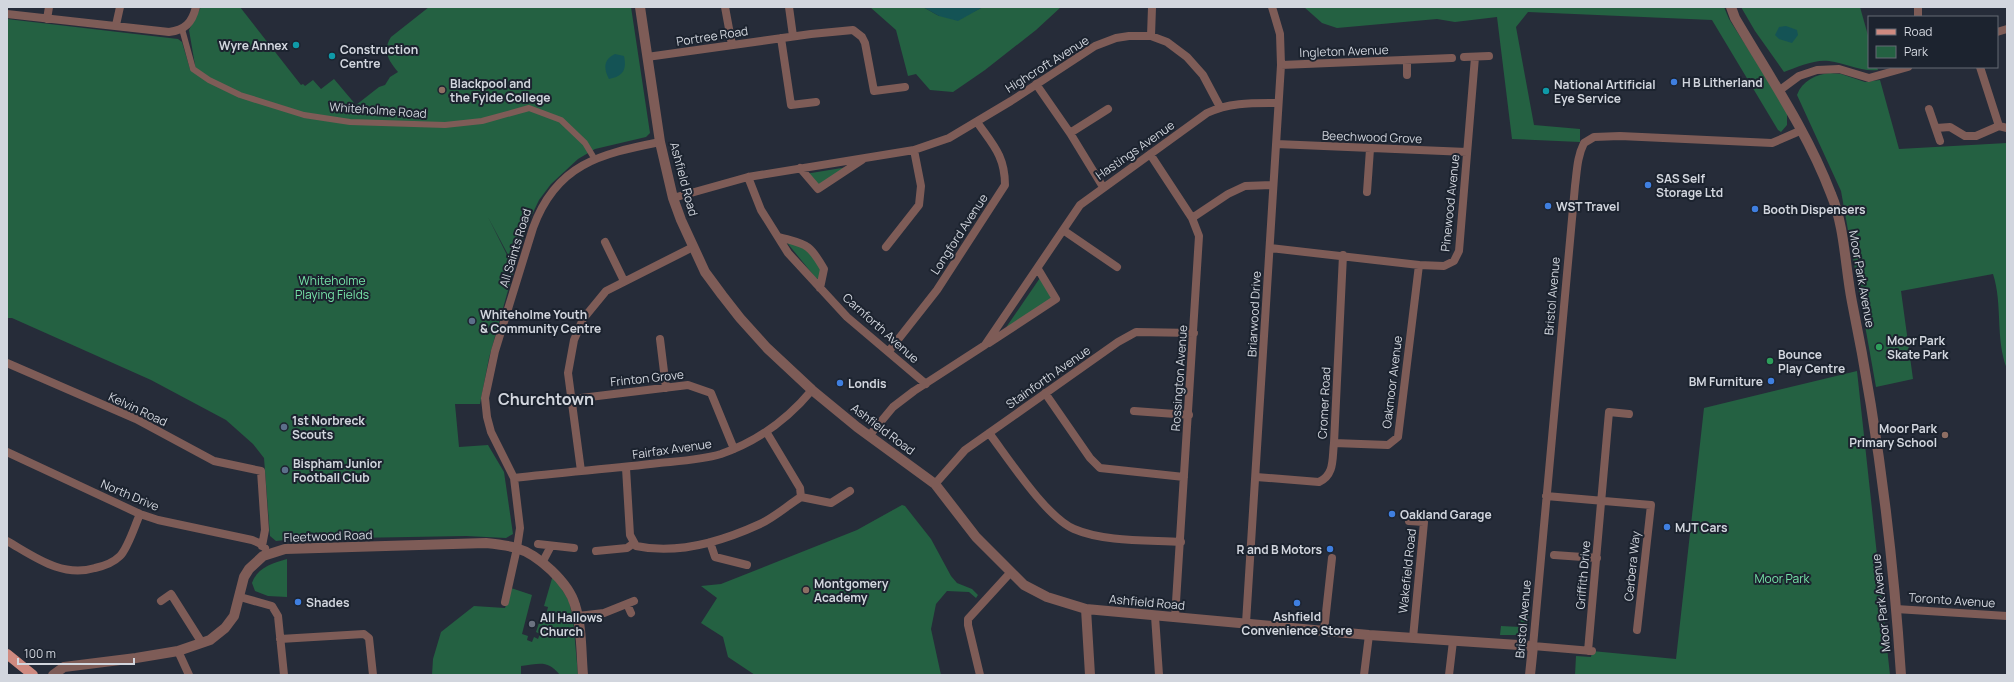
<svg xmlns="http://www.w3.org/2000/svg" width="2014" height="682" viewBox="0 0 2014 682" font-family="Manrope,sans-serif">
  <rect width="100%" height="100%" fill="#262c39"/>
  <!-- green -->
  <path fill="#246142" d="M201 7H240L301 85 303 84 305 86 313 80 321 89 334 79 356 105 379 87 385 85 390 77 398 72C389 61 382 51 391 37L429 7H631L650 133 646 137 595 149 578 159 551 184 539 200 530 219 514 266 488 217 514 269 489 358 480 404H455L459 447 488 445 504 472 513 534 506 538 466 536 295 539 276 541 270 536 264 458 253 444 226 420 151 380 12 318H7V19L178 39 182 42 190 69 195 65 189 30Z
    M870 7H923L939 16 973 12 983 7H1061L1036 30 985 70 953 92 930 90 916 74 908 76 896 30Z
    M1304 7H1724L1729 19 1780 99 1787 113V125L1781 132 1778 130 1712 20 1528 12 1516 27 1534 125 1580 129V142L1512 139 1497 17 1455 22 1437 19 1337 28 1322 23Z
    M1741 7H1860L1869 39V67H1877L1878 70C1860 72 1846 63 1829 61 1815 59 1797 67 1784 72L1755 31Z
    M1830 73 1841 74 1865 82 1880 80 1899 149 2007 143V369C1995 338 2003 305 1993 274L1901 291 1913 379 1876 387 1841 191 1797 95C1802 81 1816 74 1830 73Z
    M854 166 818 189 805 174Z
    M784 239 807 245 824 269 822 282 815 277Z
    M1042 275 1056 299 1005 329Z
    M1857 371 1890 675H1575L1576 656 1591 657 1592 651 1676 659 1704 408Z
    M902 505 905 506 931 539 951 576 957 583 972 589 978 595 976 598 969 592 947 591 936 604 931 629 941 675H755L728 657 723 637 701 623 717 598 701 586 721 584 857 530Z
    M287 559V597L268 596 255 591 252 583C257 568 272 563 287 559Z
    M553 575 569 601 573 619 578 675H560C547 659 539 664 521 666V675H432L433 659 441 632 474 606 505 608 511 588 532 595 522 634 528 636 527 640 532 642 534 637 538 639 540 634 536 632 542 614 546 615 548 607 544 606Z
    M1521 595 1530 596 1527 633 1523 635H1500L1501 626 1520 627 1523 602 1521 601Z"/>
  <!-- water -->
  <path fill="#145355" d="M923 7H983L958 21 939 16Z
    M1786 26 1797 30 1798 35 1792 43 1779 39 1775 35 1779 27Z
    M615 54 624 56C627 70 623 76 609 79 603 68 604 59 615 54Z"/>
  <g fill="none" stroke-linecap="round" stroke-linejoin="round">
    <!-- pedestrian -->
    <path stroke="#7e5c57" stroke-width="6" d="M182 29 193 69 209 80 240 95 304 115 350 122 445 125 482 121 529 108 561 120 585 143 594 158"/>
    <!-- minor -->
    <path stroke="#7e5c57" stroke-width="8" d="M725 7 732 45
      M789 7 793 36
      M7 14 169 32C185 30 192 23 196 7
      M1918 17V7
      M47 19 49 7
      M116 25 120 7
      M1997 32 2007 29
      M1151 36 1152 7
      M781 38 791 105 816 102
      M647 57 811 34 853 30 862 37 865 43 874 91 905 87
      M1464 57 1489 56
      M1281 65 1452 58
      M1980 67 1999 126
      M1407 75V61
      M1036 84 1070 133 1103 187
      M1780 90 1799 76 1817 70 1839 69 1869 78 1908 67
      M1929 109 1940 141
      M1999 126 2007 128
      M1936 128 1950 127 1965 136H1976L1999 126
      M1070 133 1108 109
      M1276 144 1467 152
      M1150 154 1192 218 1199 236 1175 618
      M800 168 818 189 862 160
      M748 177 761 210 788 253 847 317 926 384
      M1367 192 1370 149
      M673 198 748 177 914 150 949 138 1011 101 1095 46 1116 38 1129 36H1151L1167 42 1187 57 1203 75 1220 107
      M1192 218 1228 194 1245 186 1273 185
      M1063 230 1117 267
      M779 237C807 245 809 243 824 269L820 288
      M605 242 624 281
      M886 247 919 205 921 186 914 150
      M1270 248 1419 265 1444 266 1454 261 1459 251 1475 57
      M660 339 666 388
      M989 343 1056 299 1038 269
      M889 351 937 290 1005 185C1005 156 993 145 977 122
      M7 363 136 419 214 461 261 471 265 530 262 546
      M1045 393 1090 458 1100 468 1184 477
      M573 399 688 385 711 393 734 449
      M1134 411 1189 415
      M989 433C1008 458 1046 517 1074 529 1104 542 1148 540 1181 542
      M869 436 893 407 914 391 985 345 1080 205 1207 113C1230 102 1253 103 1278 103
      M1334 443 1388 445 1398 437 1419 265
      M7 452 140 514 158 520 252 540 259 543 265 548
      M626 468 630 535 636 546C677 555 723 541 760 524 775 517 788 505 801 497L800 488 767 433
      M581 471 568 373 574 340 583 319 606 291 693 247
      M1256 477 1319 482C1335 475 1332 458 1334 443L1343 255
      M514 478C562 472 610 469 659 463 679 461 701 460 721 454 759 441 787 420 812 390
      M935 484 965 450 1118 342 1136 332 1194 333
      M1546 496 1651 505 1637 630
      M801 497 831 503 850 491
      M1409 521 1424 522 1413 638
      M7 541C35 557 62 578 95 568 104 566 114 562 120 556 128 548 135 525 140 514
      M710 542 715 557 747 565
      M538 544 574 548
      M596 551 627 548 634 543
      M1554 555 1597 558
      M542 563 551 546
      M240 597 272 606 278 616 284 675
      M161 601 171 594 202 643
      M505 602 517 548 520 528 514 478 491 432 487 417 485 398 495 351 533 228C556 164 600 154 660 142
      M627 604 631 613
      M1896 609 2007 616
      M578 616 604 613 634 601
      M1155 616 1159 675
      M1246 623 1281 65 1280 34 1272 7
      M1324 631 1332 558
      M280 639 364 634 369 638 373 675
      M178 651 189 675
      M1588 651 1609 412 1629 414
      M1592 651 1533 646 1575 186C1577 171 1577 157 1584 143L1594 137 1620 136 1772 143 1802 130
      M980 675 968 625V619L1010 573
      M1364 675 1369 635
      M1449 675 1453 641"/>
    <!-- tertiary -->
    <path stroke="#7e5c57" stroke-width="10" d="M640 7 660 142 673 198 681 220 705 272 722 295 740 318 767 348 812 390 857 427 935 484 976 537 1024 585 1047 597 1086 609 1369 635 1533 646 1530 675
      M1731 7 1735 18C1769 76 1807 131 1831 194 1845 227 1845 267 1852 302 1877 424 1893 550 1901 675
      M1086 609 1090 675
      M53 675 64 667 136 658 178 651 210 640 225 628 234 616 244 577 249 569 263 556 285 549 486 543C496 544 506 545 516 548 538 554 569 583 575 605 582 627 581 652 583 675"/>
    <!-- primary -->
    <path stroke="#cf8a80" stroke-width="10" d="M7 654 33 675"/>
  </g>
  <!-- markers -->
  <g fill="#0f9aa8" stroke="#1c232f" stroke-width="1.5">
    <circle cx="296" cy="45" r="4"/>
    <circle cx="332" cy="56" r="4"/>
    <circle cx="1546" cy="91" r="4"/>
  </g>
  <g fill="#3f7fe0" stroke="#1c232f" stroke-width="1.5">
    <circle cx="1674" cy="82" r="4"/>
    <circle cx="1648" cy="185" r="4"/>
    <circle cx="1548" cy="206" r="4"/>
    <circle cx="1755" cy="209" r="4"/>
    <circle cx="1771" cy="381" r="4"/>
    <circle cx="840" cy="383" r="4"/>
    <circle cx="1392" cy="514" r="4"/>
    <circle cx="1667" cy="527" r="4"/>
    <circle cx="1330" cy="549" r="4"/>
    <circle cx="298" cy="602" r="4"/>
    <circle cx="1297" cy="603" r="4"/>
  </g>
  <g fill="#8d6e63" stroke="#1c232f" stroke-width="1.5">
    <circle cx="442" cy="90" r="4"/>
    <circle cx="1945" cy="435" r="4"/>
    <circle cx="806" cy="590" r="4"/>
  </g>
  <g fill="#5c6f8a" stroke="#1c232f" stroke-width="1.5">
    <circle cx="472" cy="321" r="4"/>
    <circle cx="284" cy="427" r="4"/>
    <circle cx="285" cy="470" r="4"/>
  </g>
  <g fill="#2e9e5b" stroke="#1c232f" stroke-width="1.5">
    <circle cx="1879" cy="347" r="4"/>
    <circle cx="1770" cy="361" r="4"/>
  </g>
  <circle fill="#6b7280" stroke="#1c232f" stroke-width="1.5" cx="532" cy="624" r="4"/>
  <g text-anchor="middle" dominant-baseline="central" stroke-width="4" stroke-linejoin="round" paint-order="stroke">
    <!-- street labels -->
    <g font-size="12" fill="#d2d6de" stroke="#1c232f">
      <text transform="translate(712 36) rotate(-9)">Portree Road</text>
      <text transform="translate(1344 51) rotate(-2)">Ingleton Avenue</text>
      <text transform="translate(1047 64) rotate(-32)">Highcroft Avenue</text>
      <text transform="translate(378 110) rotate(4)">Whiteholme Road</text>
      <text transform="translate(1372 137) rotate(2)">Beechwood Grove</text>
      <text transform="translate(1135 150) rotate(-35)">Hastings Avenue</text>
      <text transform="translate(684 179) rotate(75)">Ashfield Road</text>
      <text transform="translate(1450 203) rotate(-84)">Pinewood Avenue</text>
      <text transform="translate(959 234) rotate(-57)">Longford Avenue</text>
      <text transform="translate(515 248) rotate(-73)">All Saints Road</text>
      <text transform="translate(1862 279) rotate(80)">Moor Park Avenue</text>
      <text transform="translate(1552 296) rotate(-85)">Bristol Avenue</text>
      <text transform="translate(1254 314) rotate(-87)">Briarwood Drive</text>
      <text transform="translate(881 328) rotate(42)">Carnforth Avenue</text>
      <text transform="translate(1048 377) rotate(-35)">Stainforth Avenue</text>
      <text transform="translate(647 378) rotate(-6)">Frinton Grove</text>
      <text transform="translate(1179 378) rotate(-86)">Rossington Avenue</text>
      <text transform="translate(1392 382) rotate(-83)">Oakmoor Avenue</text>
      <text transform="translate(1324 403) rotate(-87)">Cromer Road</text>
      <text transform="translate(138 409) rotate(25)">Kelvin Road</text>
      <text transform="translate(883 429) rotate(37)">Ashfield Road</text>
      <text transform="translate(672 449) rotate(-8)">Fairfax Avenue</text>
      <text transform="translate(130 495) rotate(23)">North Drive</text>
      <text transform="translate(328 536) rotate(-2)">Fleetwood Road</text>
      <text transform="translate(1632 566) rotate(-84)">Cerbera Way</text>
      <text transform="translate(1407 571) rotate(-84)">Wakefield Road</text>
      <text transform="translate(1583 575) rotate(-85)">Griffith Drive</text>
      <text transform="translate(1952 600) rotate(4)">Toronto Avenue</text>
      <text transform="translate(1147 602) rotate(5)">Ashfield Road</text>
      <text transform="translate(1881 603) rotate(-96)">Moor Park Avenue</text>
      <text transform="translate(1523 619) rotate(-85)">Bristol Avenue</text>
    </g>
    <!-- poi labels -->
    <g font-size="12" font-weight="bold" fill="#d2d6de" stroke="#1c232f" text-anchor="start">
      <text x="288" y="45" text-anchor="end">Wyre Annex</text>
      <text x="340" y="49">Construction<tspan x="340" dy="14">Centre</tspan></text>
      <text x="1682" y="82">H B Litherland</text>
      <text x="450" y="83">Blackpool and<tspan x="450" dy="14">the Fylde College</tspan></text>
      <text x="1554" y="84">National Artificial<tspan x="1554" dy="14">Eye Service</tspan></text>
      <text x="1656" y="178">SAS Self<tspan x="1656" dy="14">Storage Ltd</tspan></text>
      <text x="1556" y="206">WST Travel</text>
      <text x="1763" y="209">Booth Dispensers</text>
      <text x="480" y="314">Whiteholme Youth<tspan x="480" dy="14">&amp; Community Centre</tspan></text>
      <text x="1887" y="340">Moor Park<tspan x="1887" dy="14">Skate Park</tspan></text>
      <text x="1778" y="354">Bounce<tspan x="1778" dy="14">Play Centre</tspan></text>
      <text x="1763" y="381" text-anchor="end">BM Furniture</text>
      <text x="848" y="383">Londis</text>
      <text x="292" y="420">1st Norbreck<tspan x="292" dy="14">Scouts</tspan></text>
      <text x="1937" y="428" text-anchor="end">Moor Park<tspan x="1937" dy="14">Primary School</tspan></text>
      <text x="293" y="463">Bispham Junior<tspan x="293" dy="14">Football Club</tspan></text>
      <text x="1400" y="514">Oakland Garage</text>
      <text x="1675" y="527">MJT Cars</text>
      <text x="1322" y="549" text-anchor="end">R and B Motors</text>
      <text x="814" y="583">Montgomery<tspan x="814" dy="14">Academy</tspan></text>
      <text x="306" y="602">Shades</text>
      <text x="1297" y="616" text-anchor="middle">Ashfield<tspan x="1297" dy="14">Convenience Store</tspan></text>
      <text x="540" y="617">All Hallows<tspan x="540" dy="14">Church</tspan></text>
    </g>
    <!-- park labels -->
    <g font-size="12" fill="#77e4a9" stroke="#1c232f">
      <text x="332" y="280">Whiteholme<tspan x="332" dy="14">Playing Fields</tspan></text>
      <text x="1782" y="578">Moor Park</text>
    </g>
    <!-- district labels -->
    <g font-size="16" font-weight="bold" fill="#d2d6de" stroke="#1c232f">
      <text x="546" y="399">Churchtown</text>
    </g>
  </g>
  <!-- border -->
  <rect width="2014" height="682" fill="none" stroke="#d2d6de" stroke-width="16"/>
  <!-- legend -->
  <rect x="1868" y="16" width="130" height="52" fill="#1c232f" stroke="#656b75"/>
  <rect x="1876" y="29" width="20" height="6" fill="#cf8a80" stroke="#656b75"/>
  <text x="1904" y="36" font-size="12" fill="#d2d6de">Road</text>
  <rect x="1876" y="46" width="20" height="12" fill="#246142" stroke="#656b75"/>
  <text x="1904" y="56" font-size="12" fill="#d2d6de">Park</text>
  <!-- scale -->
  <path d="M18 658v6h116v-6" fill="none" stroke="#d2d6de" stroke-width="2"/>
  <text x="24" y="658" font-size="12" fill="#d2d6de" stroke="#1c232f" stroke-width="3" paint-order="stroke">100 m</text>
</svg>
